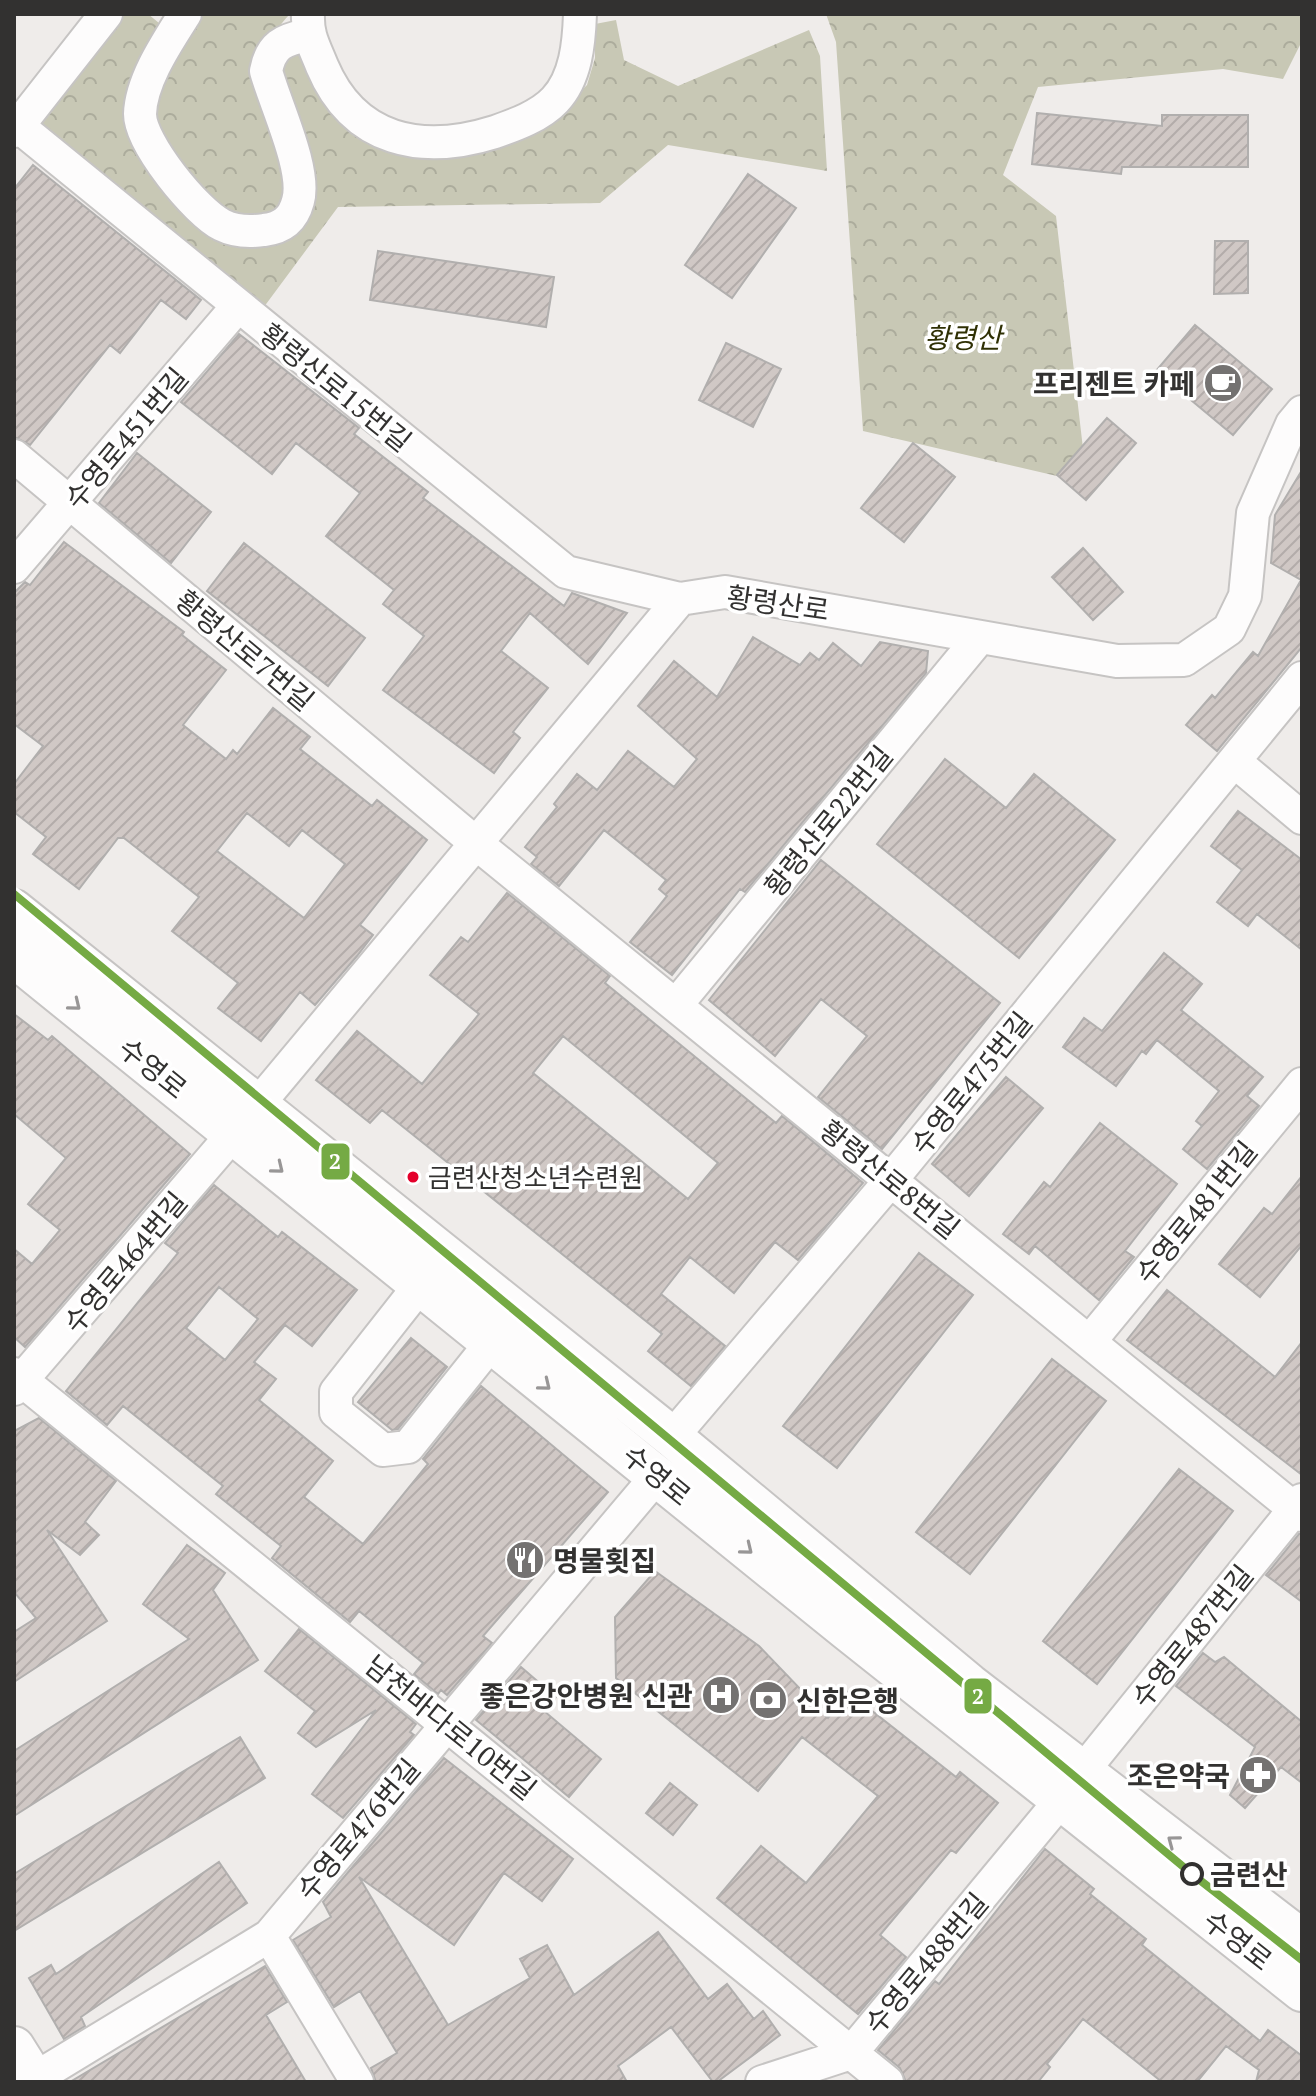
<svg xmlns="http://www.w3.org/2000/svg" width="1316" height="2096" viewBox="0 0 1316 2096" font-family="'PT Serif','Noto Sans KR',serif">
  <defs>
    <pattern id="forest-crowns" width="20" height="18" patternUnits="userSpaceOnUse" patternTransform="scale(2)"><rect width="20" height="18" fill="#c8c8b5"/><path d="M2 6a3 3 0 1 1 6 0M12 15a3 3 0 1 1 6 0" fill="none" stroke="#acac9c"/></pattern>
    <pattern id="building-hatch" width="6" height="6" patternUnits="userSpaceOnUse" patternTransform="scale(2)"><rect width="6" height="6" fill="#d0c8c5"/><path d="M-1 1l2-2M0 6l6-6M5 7l2-2" fill="none" stroke="#b3acaa"/></pattern>
  </defs>
  <rect width="100%" height="100%" fill="#efecea"/>
  <!-- forest -->
  <path fill="url(#forest-crowns)" d="M123 14H148L159 23 127 101 200 222 293 234 280 74 286 61 296 54 308 59 377 142 560 112 587 85 595 58V24L616 20 624 60 678 86 809 30 820 56 827 171 668 145 600 203 338 207 258 315 40 139 39 114Z
    M198 14H290C251 55 252 90 273 140 280 155 288 170 286 187 285 197 278 208 275 217L222 214 160 141 151 99Z
    M826 14H1302V41L1283 79 1223 69 1038 87 1003 175 1056 216 1087 483 863 431 836 42Z"/>
  <!-- building -->
  <path fill="url(#building-hatch)" stroke="#b1afae" stroke-width="2" fill-rule="evenodd" d="M1037 113 1162 126V115H1248V167H1122L1121 174 1032 164Z
    M33 165 201 300 186 319 161 300 120 353 110 345 30 445 14 437V189Z
    M748 174 796 208 732 298 685 265Z
    M1215 241H1248V293L1214 294Z
    M378 251 554 277 546 327 370 300Z
    M1195 325 1272 389 1233 435 1156 371Z
    M239 334 359 428 354 434 428 492 423 498 564 606 572 593 627 613 588 664 530 613 501 651 548 688 513 732 520 738 494 773 383 690 424 636 383 604 394 590 326 536 360 493 296 443 272 474 181 402Z
    M726 343 781 369 753 427 699 400Z
    M1107 418 1136 443 1086 500 1057 475Z
    M913 443 955 477 904 542 861 508Z
    M137 453 211 512 171 563 99 503Z
    M1302 470V647L1217 751 1186 725 1212 695 1215 698 1253 652 1258 656 1301 580 1271 563 1275 515Z
    M64 542 184 632 182 635 226 670 183 725 226 759 233 750 237 754 273 708 310 737 300 749 372 806 377 800 427 840 360 925 373 935 357 956 315 1005 300 992 261 1041 218 1008 238 983 172 931 199 897 124 838H118L79 889 33 854 46 837 14 812V784L43 746 14 724V593L25 582 30 585ZM247 813 289 846 302 830 345 864 304 918 217 851Z
    M244 543 365 638 328 686 207 591Z
    M1083 548 1123 592 1093 620 1052 577Z
    M753 637 800 665 810 653 819 660 833 643 861 666 880 642 928 651 926 673 745 892 740 889 672 975 630 942 667 896 659 889 666 880 604 830 559 886 531 864 537 857 525 847 557 807 554 804 577 774 597 790 628 751 674 787 697 759 638 706 674 661 717 697Z
    M945 759 1006 808 1034 774 1115 840 1019 958 877 844Z
    M1238 811 1302 860V950L1257 914 1248 926 1217 902 1242 870 1211 846Z
    M821 860 1000 1003 882 1149 818 1097 867 1036 821 999 775 1056 709 1000Z
    M507 893 610 976 605 983 776 1123 782 1116 863 1183 798 1260 775 1242 734 1293 690 1257 661 1294 725 1346 691 1386 648 1351 662 1334 382 1110 370 1123 316 1080 357 1031 422 1084 479 1014 430 975 461 937 468 942ZM563 1036 718 1163 688 1199 533 1073Z
    M1164 953 1202 984 1181 1010 1263 1077 1247 1096 1259 1106 1207 1169 1183 1149 1202 1126 1196 1121 1219 1091 1157 1040 1146 1054 1142 1051 1116 1086 1063 1047 1084 1018 1102 1031Z
    M14 1014 48 1040 52 1036 190 1154 25 1347 14 1337V1249L32 1264 60 1230 28 1204 66 1158 14 1114Z
    M1006 1077 1043 1108 969 1196 932 1164Z
    M1100 1123 1177 1184 1125 1251 1134 1257 1099 1300 1035 1246 1029 1254 1003 1234 1044 1182 1050 1187Z
    M1302 1176V1245L1260 1297 1219 1264 1264 1208 1272 1214Z
    M214 1185 278 1237 282 1232 357 1290 312 1346 285 1325 254 1362 276 1379 259 1400 333 1461 304 1497 363 1544 428 1464 423 1459 481 1386 608 1492 483 1636 492 1643 447 1695 441 1690 438 1694 414 1674 423 1663 359 1611 350 1622 272 1558 281 1546 216 1494 223 1486 123 1406 107 1425 66 1391 178 1253 165 1243ZM219 1287 258 1319 225 1360 186 1328Z
    M919 1253 973 1295 837 1468 783 1426Z
    M1167 1290 1275 1377 1302 1342V1475L1127 1340Z
    M411 1338 447 1367 398 1429 392 1430 358 1402Z
    M1052 1359 1106 1401 970 1574 916 1532Z
    M39 1418 116 1481 85 1522 99 1535 80 1555 47 1530 107 1621 14 1682V1632L36 1618 14 1592V1431Z
    M1179 1469 1233 1511 1097 1684 1043 1641Z
    M1299 1534H1302V1602L1266 1575Z
    M187 1545 225 1573 213 1590 258 1660 14 1816V1751L189 1639 143 1604Z
    M655 1571 759 1646 828 1718 848 1692 956 1777 960 1772 998 1803 956 1853 951 1850 880 1935 906 1957 858 2014 717 1898 761 1846 806 1883 878 1796 802 1737 758 1791 616 1678 615 1617Z
    M299 1629 416 1724 410 1732 414 1735 343 1818 312 1794 376 1710 316 1747 298 1733 315 1711 265 1671Z
    M1203 1653 1215 1662 1224 1657 1302 1722V1783L1281 1767 1245 1808 1230 1795 1255 1747 1176 1686Z
    M521 1667 556 1697 544 1711 601 1759 569 1797 476 1720Z
    M240 1737 265 1778 14 1931V1874Z
    M444 1758 573 1859 542 1901 504 1873 454 1945 359 1877 448 2025 530 1978 520 1959 547 1945 574 1995 658 1932 708 1999 727 1984 754 2019 763 2011 780 2035 717 2082H713L671 2027 618 2066 627 2082H376L371 2068 397 2053 360 1991 334 2007 293 1940 331 1917 323 1902Z
    M670 1783 697 1805 673 1835 646 1813Z
    M1045 1849 1094 1889 1090 1894 1146 1939 1142 1945 1260 2041 1268 2030 1302 2056V2082H1256L1259 2070 1226 2046 1197 2082H1162L1083 2019 1047 2064 1050 2067 1038 2082H906L900 2068 878 2050 935 1981 939 1984Z
    M219 1862 247 1903 81 2017 85 2026 64 2039 29 1978 51 1965 56 1974Z
    M265 1966 287 2002 266 2015 306 2082H70Z"/>
  <g fill="none" stroke-linecap="round" stroke-linejoin="round">
    <!-- minor casing -->
    <g stroke="#c6c4c3" stroke-width="36">
      <path id="minor" d="M185 14C168 41 141 80 140 114 140 143 196 212 222 225 234 231 250 232 264 230 282 228 293 220 298 201 307 170 275 104 266 71 271 45 283 40 307 35
        M308 14C307 35 314 46 322 66 354 142 422 155 495 132 515 125 540 116 555 100 576 78 579 43 580 14
        M18 126 566 572 680 599
        M14 131 106 14
        M14 456 477 844 1302 1515
        M14 567 237 307
        M1234 761 1302 818
        M676 1005 980 637
        M421 1284 336 1392V1412L383 1450 408 1447 492 1342
        M1090 1341 1302 1084
        M14 1374 887 2082
        M14 1389 234 1133 680 599 725 592 1117 661 1184 660 1229 629 1245 596 1253 513 1292 424 1302 412
        M672 1437 891 1180 1302 678
        M1082 1772 1302 1500
        M269 1936 357 2082
        M34 2079 269 1936 657 1476
        M762 2082 851 2053 1061 1800"/>
    </g>
    <!-- major casing -->
    <g stroke="#c6c4c3" stroke-width="44">
      <path id="major" d="M14 910 672 1437 969 1684 1302 1940
        M14 957 847 1630 1302 1991
        M14 2047 36 2082"/>
    </g>
    <!-- minor -->
    <use href="#minor" stroke="#fdfcfc" stroke-width="32"/>
    <!-- major -->
    <use href="#major" stroke="#fdfcfc" stroke-width="40"/>
    <!-- metro-1 casing -->
    <g stroke="#fff" stroke-width="14">
      <path id="metro-1" d="M14 894 1192 1874 1302 1960"/>
    </g>
    <!-- metro-1 -->
    <use href="#metro-1" stroke="#75aa44" stroke-width="8"/>
  </g>
  <!-- one-way arrows -->
  <defs><path id="oneway-chevron" d="M-2-3.5L2.5 0L-2 3.5" fill="none" stroke-width="1.6" stroke-linecap="round" stroke-linejoin="round" transform="scale(2)"/></defs>
  <g stroke="#989696">
    <use href="#oneway-chevron" transform="translate(75 1005) rotate(39)"/>
    <use href="#oneway-chevron" transform="translate(278 1168) rotate(39)"/>
    <use href="#oneway-chevron" transform="translate(545 1385) rotate(39)"/>
    <use href="#oneway-chevron" transform="translate(747 1549) rotate(39)"/>
    <use href="#oneway-chevron" transform="translate(1173 1841) rotate(-143)"/>
  </g>
  <!-- icons -->
  <defs>
    <g id="cafe-disc" transform="scale(2)"><circle r="9.5" fill="#747271" stroke="#fff"/><path d="M-5.5-4.5H6V0H3Q3 3.5 0 3.5H-2.5Q-5.5 3.5-5.5 0ZM3-3.2v2h1.7v-2ZM-6 4.5H4V6H-6Z" fill="#fff"/></g>
    <g id="restaurant-disc" transform="scale(2)"><circle r="9.5" fill="#747271" stroke="#fff"/><path d="M-5-6h1v4h1v-4h1v4h1v-4h1v5L-1.5 .5V6h-2V.5L-5-1ZM5-6V6H3V1.5H1.5Q1.5-4 5-6Z" fill="#fff"/></g>
    <g id="hospital-disc" transform="scale(2)"><circle r="9.5" fill="#747271" stroke="#fff"/><path d="M-5-5h3v3.5h4V-5h3V5h-3V1.5h-4V5h-3Z" fill="#fff"/></g>
    <g id="bank-disc" transform="scale(2)"><circle r="9.5" fill="#747271" stroke="#fff"/><path d="M-6-4H6V4H-6ZM0-2.3a2.3 2.3 0 1 0 0 4.6a2.3 2.3 0 1 0 0-4.6Z" fill="#fff"/></g>
    <g id="pharmacy-disc" transform="scale(2)"><circle r="9.5" fill="#747271" stroke="#fff"/><path d="M-2-6h4v4h4v4h-4v4h-4v-4h-4v-4h4Z" fill="#fff"/></g>
  </defs>
  <g fill-rule="evenodd">
    <use href="#cafe-disc" x="1223" y="383"/>
    <use href="#restaurant-disc" x="525" y="1560"/>
    <use href="#hospital-disc" x="721" y="1695"/>
    <use href="#bank-disc" x="768" y="1700"/>
    <use href="#pharmacy-disc" x="1258" y="1775"/>
  </g>
  <!-- markers -->
  <circle fill="#e4002b" stroke="#fff" stroke-width="3" cx="413" cy="1177" r="7"/>
  <circle fill="#fff" stroke="#323130" stroke-width="4" cx="1192" cy="1874" r="10"/>
  <g text-anchor="middle" dominant-baseline="central" stroke-width="7" stroke-linejoin="round" paint-order="stroke">
    <!-- bus labels -->
    <g font-size="26" fill="#323130" stroke="#fff" text-anchor="start">
      <text x="428" y="1177">금련산청소년수련원</text>
    </g>
    <!-- park labels -->
    <g font-size="28" font-style="italic" fill="#2f3004" stroke="#fff">
      <text x="963" y="337">황령산</text>
    </g>
    <!-- poi labels -->
    <g font-size="28" font-weight="bold" fill="#323130" stroke="#fff" text-anchor="end">
      <text x="1195" y="383">프리젠트 카페</text>
      <text x="553" y="1560" text-anchor="start">명물횟집</text>
      <text x="693" y="1695">좋은강안병원 신관</text>
      <text x="796" y="1700" text-anchor="start">신한은행</text>
      <text x="1230" y="1775">조은약국</text>
    </g>
    <!-- street labels -->
    <g font-size="28" fill="#323130" stroke="#fff">
      <text transform="translate(336 387) rotate(39)">황령산로15번길</text>
      <text transform="translate(126 438) rotate(-50)">수영로451번길</text>
      <text transform="translate(778 603) rotate(8)">황령산로</text>
      <text transform="translate(245 650) rotate(40)">황령산로7번길</text>
      <text transform="translate(828 821) rotate(-51)">황령산로22번길</text>
      <text transform="translate(153 1068) rotate(39)">수영로</text>
      <text transform="translate(971 1083) rotate(-51)">수영로475번길</text>
      <text transform="translate(890 1179) rotate(39)">황령산로8번길</text>
      <text transform="translate(1196 1212) rotate(-51)">수영로481번길</text>
      <text transform="translate(125 1262) rotate(-50)">수영로464번길</text>
      <text transform="translate(657 1475) rotate(39)">수영로</text>
      <text transform="translate(1192 1636) rotate(-51)">수영로487번길</text>
      <text transform="translate(451 1727) rotate(39)">남천바다로10번길</text>
      <text transform="translate(358 1829) rotate(-50)">수영로476번길</text>
      <text transform="translate(1238 1940) rotate(38)">수영로</text>
      <text transform="translate(926 1963) rotate(-50)">수영로488번길</text>
    </g>
    <!-- stop labels -->
    <g font-size="28" font-weight="bold" fill="#323130" stroke="#fff" text-anchor="start">
      <text x="1210" y="1874">금련산</text>
    </g>
  </g>
  <g stroke="#fff" stroke-width="3">
    <rect x="320" y="1142" width="31" height="39" rx="8" fill="#75aa44"/>
    <rect x="963" y="1677" width="30" height="38" rx="8" fill="#75aa44"/>
  </g>
  <g font-size="22" text-anchor="middle" font-weight="bold" fill="#fff">
    <text x="335" y="1169">2</text>
    <text x="978" y="1704">2</text>
  </g>
  <!-- border -->
  <rect width="1316" height="2096" fill="none" stroke="#323130" stroke-width="32"/>
</svg>
